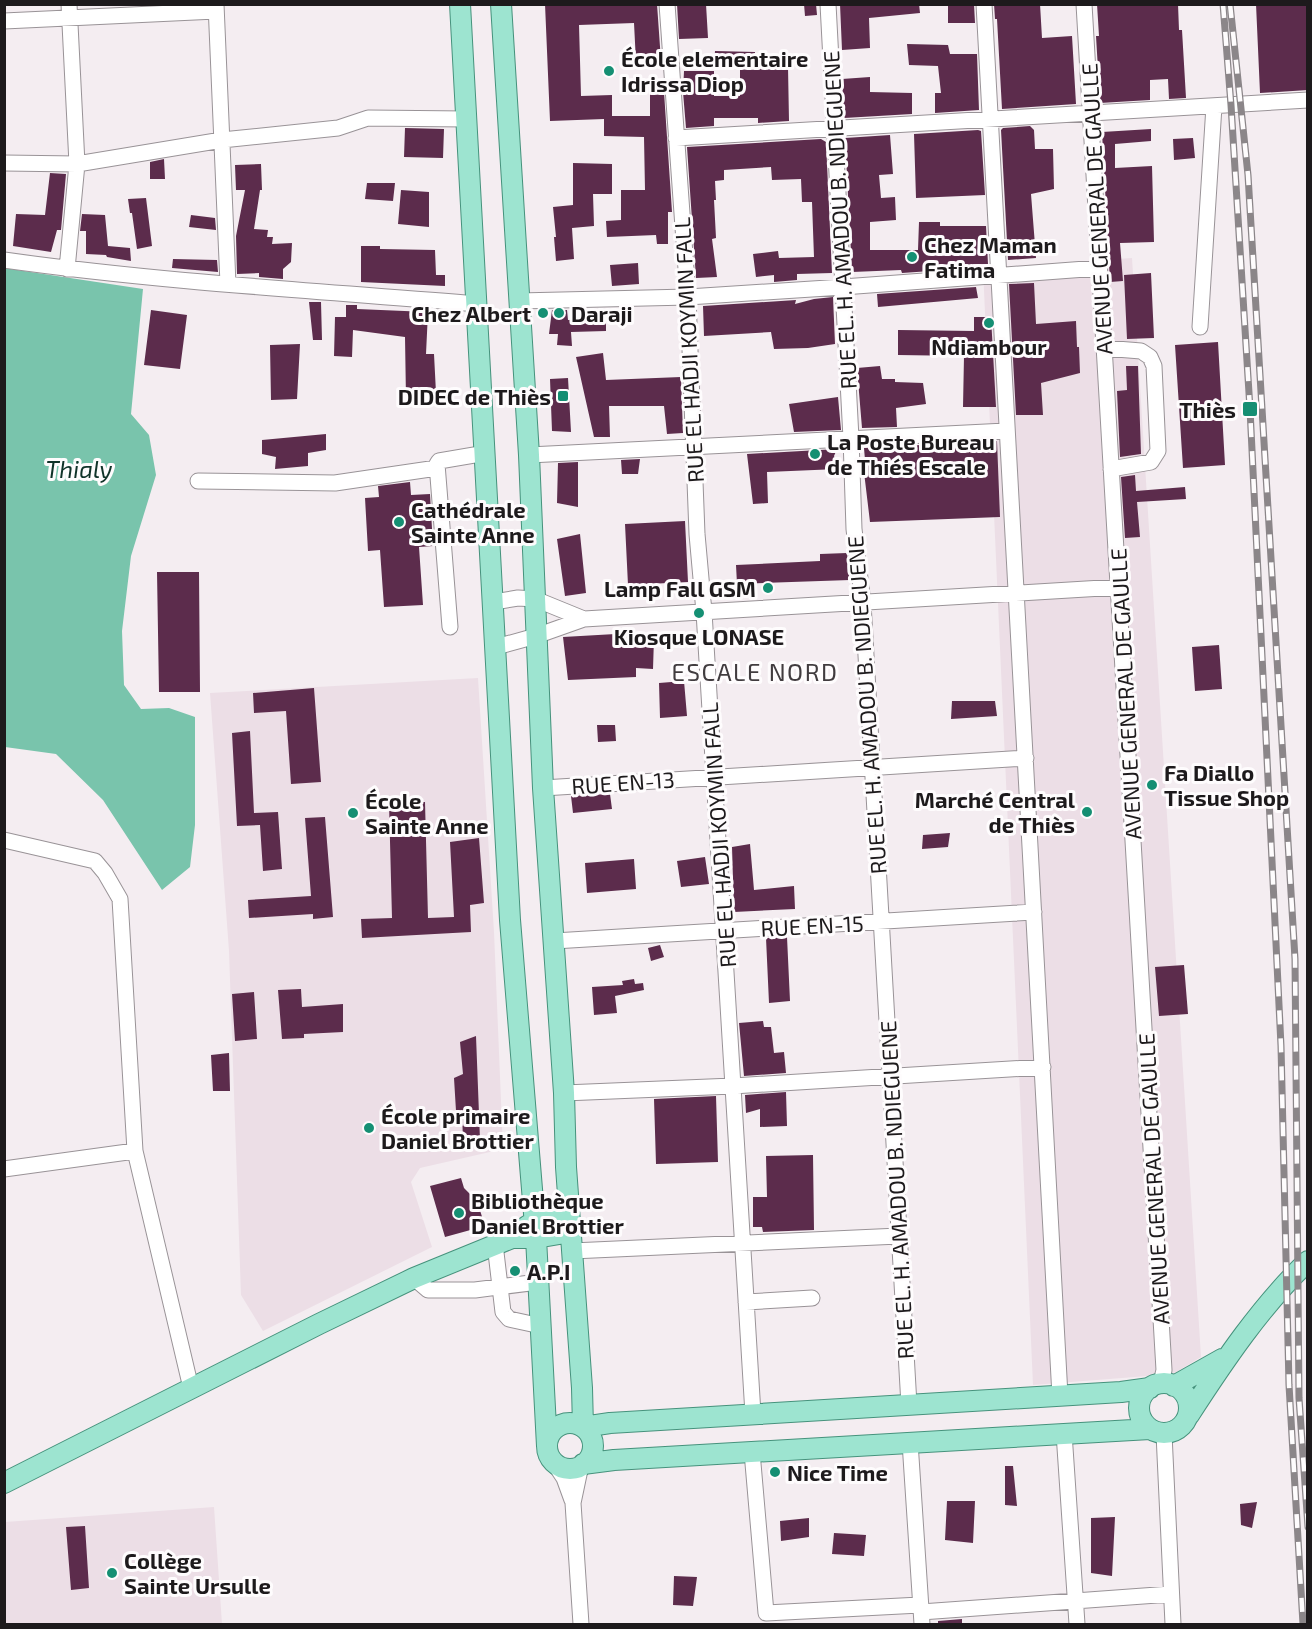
<svg xmlns="http://www.w3.org/2000/svg" width="1312" height="1629" viewBox="0 0 1312 1629" font-family="'Exo 2',sans-serif">
  <rect width="100%" height="100%" fill="#f4edf1"/>
  <!-- built -->
  <path fill="#ecdee6" d="M1132 258 1201 1357 1173 1374 1033 1385 983 268Z
    M478 678 494 932 503 1149 420 1168 411 1182 432 1247 263 1331 241 1295 229 951 210 693Z
    M214 1507 222 1624H5V1522Z"/>
  <!-- water -->
  <path fill="#79c4ac" d="M4 268 143 289 131 414 149 435 156 475 131 556 122 631 124 685 141 709 169 708 195 717V825L190 867 162 890 103 800 56 754 5 747Z"/>
  <!-- building -->
  <path fill="#5c2c4c" d="M545 4H657L661 61 636 62 634 23 579 25 581 96 612 95V116H650V92H664L672 212H668V244H657L656 235 607 237 606 221 621 220V190H645L644 137 604 136V119L550 121Z
    M677 4H706L708 38 679 39Z
    M804 4H816L817 15 805 16Z
    M840 4H919L920 13 869 18 870 48 842 50Z
    M948 4H974L975 23H948Z
    M994 4H1040L1042 38 1072 36 1076 104 1002 109 997 19H995Z
    M1097 4H1178L1179 30H1182L1186 98 1169 99 1168 79 1150 80V100L1100 103 1096 36H1099Z
    M1256 4H1306L1308 90 1260 93Z
    M907 44 948 45 950 54H977L979 110 935 113V93H941L938 66 909 65Z
    M715 51 755 52V67H788L789 121 758 123V118H714V126L686 128 683 92 684 71H714V96H740V67L714 66Z
    M870 77V92L912 93V114L844 118 842 79Z
    M1030 126 1034 130 1035 149H1053L1054 189 1031 194 1036 258 1008 260 1001 130 1003 128Z
    M405 128 444 129 443 158 404 157Z
    M1151 129V141L1115 144V168L1152 166 1154 242 1120 243 1123 281 1110 282 1102 132Z
    M978 130 981 131 985 195 916 198 914 134Z
    M890 135 893 174 879 175 881 198 895 197 896 220 870 222V250H918L919 222H940V226H986L988 264H973L974 268 902 273 901 270 852 272 845 138Z
    M1193 138 1195 158 1174 160 1173 139Z
    M821 139 826 142 832 273 797 274V280L774 282V275L756 277 753 254 778 251 779 258 814 257 812 202H802L801 179 772 180 771 167 724 170V180L715 181 716 200H714L716 238 712 239 717 277 696 278 687 147Z
    M164 159 165 179H150V162Z
    M573 163 612 164V194H593L594 226 572 228 574 259 556 261 554 237H556L553 207 573 205Z
    M261 164 262 190H260L254 229 268 230 267 237H273L272 244 292 243 291 262 283 269V279L259 277V273L237 274 236 236 245 190H236L235 165Z
    M50 173 66 174 61 230H57L51 252 13 246 16 214 45 215Z
    M367 183H395L393 201 365 199Z
    M401 190 429 192V227L398 224Z
    M146 198 152 246 137 249 132 213H130L128 199Z
    M82 214 105 215 108 246 130 248 131 261 107 257 106 255 86 254V231H80Z
    M191 215 215 218 216 230 189 227Z
    M361 246H380V249L435 250 436 275H445V286L361 282Z
    M173 259 217 260 218 272 172 268Z
    M638 263 639 284 612 286 610 265Z
    M1151 273 1154 338 1127 339 1124 275Z
    M1034 283 1036 324 1076 321 1077 347H1079L1080 373 1041 383 1043 415H1016L1009 284Z
    M976 287 978 298 878 307 877 294Z
    M833 297 835 344 808 348 774 349 771 332 704 336 703 306 796 300 795 304 814 299Z
    M309 302H321L322 340H313Z
    M346 305H357V309L428 312 426 354H434L436 393 406 399 405 337 353 330 352 357 334 356 335 317H346Z
    M151 310 187 315 180 369 144 365Z
    M552 310H567L568 320 606 319V331L571 332 572 346 557 345 558 334H549Z
    M974 317H991L996 407H963L964 356 898 355V330L974 331Z
    M1218 342 1225 465 1183 468 1175 345Z
    M300 344 297 399 271 400 270 345Z
    M603 353 606 380 681 377 683 433 667 434 664 406H609L610 437H594L576 357Z
    M880 366 882 379H895V382L923 383 926 404 896 408 897 427 862 428 857 368Z
    M1126 366H1138L1141 454 1120 457 1117 391 1127 390Z
    M568 378 571 432 552 431 550 379Z
    M838 397 841 430 794 432 789 404Z
    M326 434V450L308 453V466L275 469 276 457 262 454V440Z
    M997 441 1000 517 870 522 864 472H866L864 448Z
    M837 449 834 456 838 469 767 472 768 503 753 504 747 454Z
    M640 459 638 474H622L621 460Z
    M578 462V507L557 503 558 463Z
    M1135 475 1136 491 1185 487 1186 499 1137 502 1140 537 1125 538 1121 477Z
    M410 482 411 495 430 494 433 546 419 547 423 605 384 607 380 550 368 551 365 498 379 497 378 486Z
    M685 521 688 582 628 585 625 524Z
    M580 534 586 593 565 596 557 539Z
    M847 553 850 580 737 584 736 565 820 561V554Z
    M157 572H199L200 692H159Z
    M633 633 634 637 654 638 653 669 636 668V677L568 680 563 637Z
    M1219 645 1222 689 1195 691 1192 647Z
    M684 681 687 716 660 718 659 683Z
    M314 688 321 782 291 784 286 711 254 713 253 693Z
    M952 701H995L997 716 951 719Z
    M597 725H615L616 741 598 742Z
    M250 731 254 813 278 812 282 869 263 871 260 825 237 826 232 733Z
    M610 794 612 809 573 813 571 796Z
    M425 802 428 918 454 917 450 842 479 838 484 903 470 905 471 932 362 938 361 919 392 918 389 803Z
    M325 817 333 917 313 919V914L249 918 248 900 311 896 305 818Z
    M950 833 948 847 922 849 923 835Z
    M750 844 754 890 794 886 795 909 734 912 732 847Z
    M705 857 709 884 681 887 677 861Z
    M634 859 636 889 587 893 585 863Z
    M787 937 790 1001 769 1003 766 938Z
    M660 945 664 957 651 961 648 948Z
    M1184 965 1188 1014 1159 1016 1155 967Z
    M634 979 635 984 643 983 644 990 615 996 617 1013 594 1015 592 987 623 985 622 981Z
    M301 989 302 1007 343 1004V1032L304 1034V1038L282 1039 278 990Z
    M254 992 257 1039 235 1041 232 994Z
    M763 1021 764 1027H771L774 1053 784 1052 786 1073 744 1076 739 1023Z
    M476 1036 480 1140 463 1142 462 1110 456 1111 454 1078 463 1074 460 1042Z
    M229 1053 230 1091H213L211 1055Z
    M786 1092 787 1126 760 1127V1109L746 1113 745 1095Z
    M716 1096 718 1162 656 1164 654 1099Z
    M813 1155 814 1230 763 1232 762 1227H753V1197H767L766 1156Z
    M461 1178 464 1188 477 1201 485 1226 445 1237 430 1186Z
    M1005 1466H1013L1017 1506 1005 1505Z
    M947 1501H975L973 1543 945 1540Z
    M1257 1502 1252 1528 1241 1525 1240 1504Z
    M1115 1517 1112 1576 1091 1573V1518Z
    M809 1518V1537L781 1541 780 1521Z
    M85 1526 89 1588 71 1590 66 1527Z
    M834 1533 866 1535 864 1556 832 1554Z
    M674 1576 697 1577 693 1606 673 1605Z
    M962 1619V1624H938V1621Z"/>
  <g fill="none" stroke-linecap="round" stroke-linejoin="round">
    <!-- minor casing -->
    <g stroke="#999397" stroke-width="17">
      <path id="minor" d="M216 4 228 284
        M667 4 688 297 697 534 704 612 753 1414
        M828 4 851 438 854 529 863 603 909 1405
        M984 4 1060 1396
        M1084 4 1164 1370 1161 1383
        M4 21 216 11
        M676 138 1308 100
        M4 163 77 164 222 140 338 128 368 118 466 119
        M4 260C161 282 320 291 478 304
        M67 269 77 164 69 4
        M519 301 688 297 843 287 1099 268
        M1200 327 1214 106
        M1104 348 1141 351 1150 357 1154 366 1158 451 1151 462 1111 469
        M529 455 1006 431
        M198 481 335 483 437 468
        M494 602 518 598 535 599 584 619
        M450 627 437 464 439 461 486 453
        M496 647 536 636 584 619 1119 587
        M543 788 1026 758
        M4 840 95 861 105 873 120 899 135 1151 191 1388
        M554 941 1034 912
        M564 1093 733 1086 1043 1067
        M4 1169 135 1151
        M495 1244 503 1312 509 1319 541 1326
        M572 1251 899 1236
        M414 1278 428 1290H475L538 1282
        M746 1302 812 1298
        M1064 1433 1077 1624
        M1164 1434 1173 1624
        M910 1442 922 1624
        M752 1452 766 1613 920 1605
        M554 1463 564 1478 572 1500
        M921 1612 1171 1594
        M581 1624 573 1503 581 1465"/>
    </g>
    <!-- major casing -->
    <g stroke="#46927c" stroke-width="22">
      <path id="major" d="M460 4 510 920 536 1238 547 1446
        M501 4 529 455 543 788 564 1093 566 1167 582 1388 583 1427 610 1423 1121 1392 1150 1388
        M523 1229C537 1218 552 1214 569 1212
        M1139 1408a25 25 0 1 1 50 0a25 25 0 1 1-50 0Z
        M1174 1386 1222 1359
        M1189 1415C1224 1361 1261 1306 1308 1261
        M547 1446a23 23 0 1 1 46 0a23 23 0 1 1-46 0Z
        M583 1464 614 1460 1150 1429
        M4 1483 319 1324 414 1278 512 1238H536L571 1232"/>
    </g>
    <!-- minor -->
    <use href="#minor" stroke="#fff" stroke-width="15"/>
    <!-- major -->
    <use href="#major" stroke="#9de4d0" stroke-width="20"/>
    <!-- rail casing -->
    <g stroke="#8b8689" stroke-width="7">
      <path id="rail" d="M1223 4 1231 105 1250 409 1281 1046 1289 1385 1303 1624
        M1230 4 1248 175 1295 959 1299 1398 1308 1527"/>
    </g>
    <!-- rail -->
    <use href="#rail" stroke="#fefcfd" stroke-width="4.5" stroke-dasharray="14" stroke-linecap="butt"/>
  </g>
  <!-- markers -->
  <g fill="#158f73" stroke="#fefcfd" stroke-width="2">
    <circle cx="609" cy="71" r="6"/>
    <circle cx="912" cy="257" r="6"/>
    <circle cx="543" cy="313" r="6"/>
    <circle cx="559" cy="313" r="6"/>
    <circle cx="989" cy="323" r="6"/>
    <rect x="557" y="390" width="12" height="12" rx="3"/>
    <rect x="1242" y="401" width="16" height="16" rx="3"/>
    <circle cx="815" cy="454" r="6"/>
    <circle cx="399" cy="522" r="6"/>
    <circle cx="768" cy="588" r="6"/>
    <circle cx="699" cy="613" r="6"/>
    <circle cx="1152" cy="785" r="6"/>
    <circle cx="1087" cy="812" r="6"/>
    <circle cx="353" cy="813" r="6"/>
    <circle cx="369" cy="1128" r="6"/>
    <circle cx="459" cy="1213" r="6"/>
    <circle cx="515" cy="1271" r="6"/>
    <circle cx="775" cy="1472" r="6"/>
    <circle cx="112" cy="1573" r="6"/>
  </g>
  <g text-anchor="middle" dominant-baseline="central" stroke-width="6" stroke-linejoin="round" paint-order="stroke">
    <!-- poi labels -->
    <g font-size="22" font-weight="bold" fill="#1d1a1c" stroke="#fefcfd" text-anchor="start">
      <text x="621" y="58">École elementaire<tspan x="621" dy="25">Idrissa Diop</tspan></text>
      <text x="924" y="244">Chez Maman<tspan x="924" dy="25">Fatima</tspan></text>
      <text x="531" y="313" text-anchor="end">Chez Albert</text>
      <text x="571" y="313">Daraji</text>
      <text x="989" y="346" text-anchor="middle">Ndiambour</text>
      <text x="551" y="396" text-anchor="end">DIDEC de Thiès</text>
      <text x="1236" y="409" text-anchor="end">Thiès</text>
      <text x="827" y="441">La Poste Bureau<tspan x="827" dy="25">de Thiés Escale</tspan></text>
      <text x="411" y="509">Cathédrale<tspan x="411" dy="25">Sainte Anne</tspan></text>
      <text x="756" y="588" text-anchor="end">Lamp Fall GSM</text>
      <text x="699" y="636" text-anchor="middle">Kiosque LONASE</text>
      <text x="1164" y="772">Fa Diallo<tspan x="1164" dy="25">Tissue Shop</tspan></text>
      <text x="1075" y="799" text-anchor="end">Marché Central<tspan x="1075" dy="25">de Thiès</tspan></text>
      <text x="365" y="800">École<tspan x="365" dy="25">Sainte Anne</tspan></text>
      <text x="381" y="1115">École primaire<tspan x="381" dy="25">Daniel Brottier</tspan></text>
      <text x="471" y="1200">Bibliothèque<tspan x="471" dy="25">Daniel Brottier</tspan></text>
      <text x="527" y="1271">A.P.I</text>
      <text x="787" y="1472">Nice Time</text>
      <text x="124" y="1560">Collège<tspan x="124" dy="25">Sainte Ursulle</tspan></text>
    </g>
    <!-- street labels -->
    <g font-size="22" fill="#1d1a1c" stroke="#fefcfd">
      <text transform="translate(1096 209) rotate(-93)">AVENUE GENERAL DE GAULLE</text>
      <text transform="translate(839 220) rotate(-93)">RUE EL. H. AMADOU B. NDIEGUENE</text>
      <text transform="translate(688 350) rotate(-93)">RUE EL HADJI KOYMIN FALL</text>
      <text transform="translate(1125 694) rotate(-93)">AVENUE GENERAL DE GAULLE</text>
      <text transform="translate(866 705) rotate(-94)">RUE EL. H. AMADOU B. NDIEGUENE</text>
      <text transform="translate(623 782) rotate(-4)">RUE EN-13</text>
      <text transform="translate(718 835) rotate(-94)">RUE EL HADJI KOYMIN FALL</text>
      <text transform="translate(812 925) rotate(-3)">RUE EN-15</text>
      <text transform="translate(1153 1179) rotate(-93)">AVENUE GENERAL DE GAULLE</text>
      <text transform="translate(896 1190) rotate(-93)">RUE EL. H. AMADOU B. NDIEGUENE</text>
    </g>
    <!-- water labels -->
    <g font-size="24" font-style="italic" fill="#103329" stroke="#fefcfd">
      <text x="79" y="468">Thialy</text>
    </g>
    <!-- neighbourhood labels -->
    <g font-size="24" letter-spacing="1.5" fill="#413c3f" stroke="#fefcfd">
      <text x="755" y="671">ESCALE NORD</text>
    </g>
  </g>
  <!-- border -->
  <rect width="1312" height="1629" fill="none" stroke="#1d1a1c" stroke-width="12"/>
</svg>
